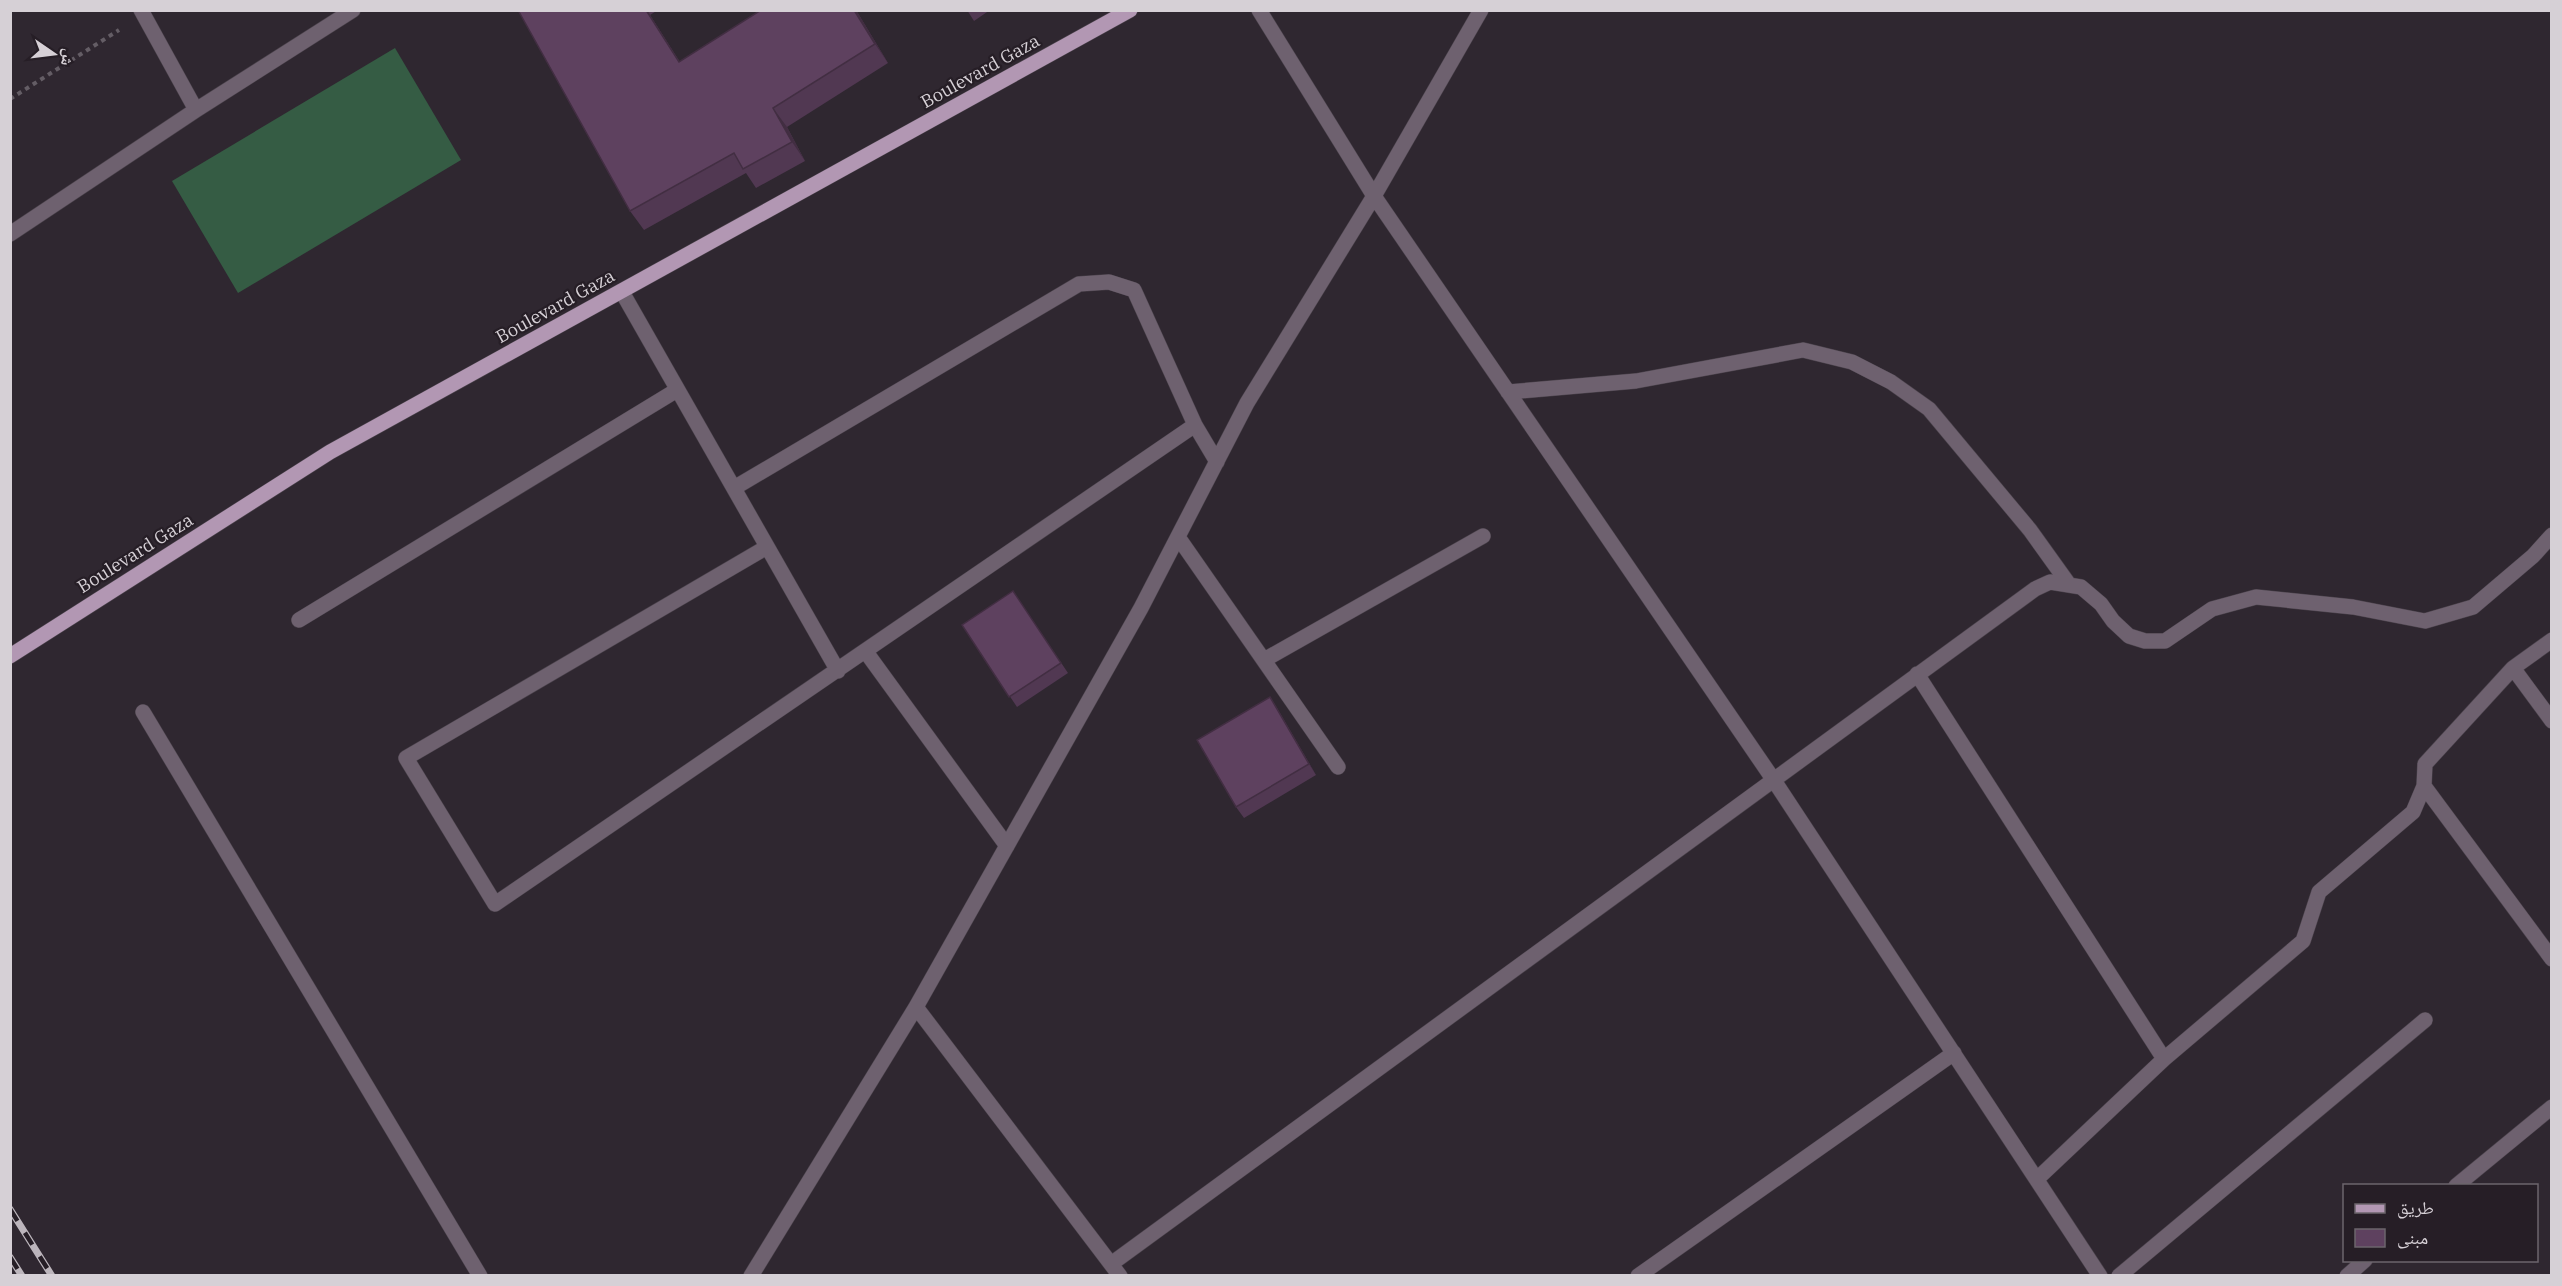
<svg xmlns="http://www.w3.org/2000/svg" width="2562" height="1286" viewBox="0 0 2562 1286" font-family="'IBM Plex Serif','Noto Naskh Arabic',serif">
  <rect width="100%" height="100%" fill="#2f2730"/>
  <!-- garden -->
  <path fill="#355c44" d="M395 48 461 160 238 293 172 181Z"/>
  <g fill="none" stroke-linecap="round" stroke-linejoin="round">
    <!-- minor casing -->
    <g stroke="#4a424b" stroke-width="16">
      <path id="minor" d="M141 10 196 110
        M1259 10 1374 196 1773 779 2100 1276
        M10 234 196 110 353 10
        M622 292 838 671
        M1508 392 1636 381 1803 350 1852 362 1891 382 1929 409 2030 530 2068 583
        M734 488 1079 284 1109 282 1134 290 1195 425 1217 462
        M1178 537 1338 767
        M767 547 406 758 495 904 1195 425
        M299 620 677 390
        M2552 640 2513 668 2552 721
        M866 652 1007 846
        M1264 660 1483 536
        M1917 674 2164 1059
        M143 712 480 1276
        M2424 786 2552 959
        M916 1007 1120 1276
        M2037 1179 2164 1059 2303 941 2319 892 2413 812 2424 786 2425 764 2513 668
        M2456 1186 2552 1107
        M1111 1264 2035 589 2050 582 2081 587 2101 604 2113 621 2129 636 2145 641H2165L2212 609 2256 597 2353 607 2425 621 2473 607 2533 556 2552 535
        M751 1276 916 1007 1141 608 1247 403 1374 196 1481 10
        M1638 1276 1954 1053
        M2119 1276 2425 1020
        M2347 1276 2365 1260"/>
    </g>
    <!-- major casing -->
    <g stroke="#4a424b" stroke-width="16">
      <path id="major" d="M10 656 330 452 1130 10"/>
    </g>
    <!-- path -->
    <path stroke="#645d65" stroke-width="4" stroke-dasharray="4.5 4.5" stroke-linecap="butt" d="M10 99 119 30"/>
    <!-- minor -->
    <use href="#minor" stroke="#6e616f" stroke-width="15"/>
    <!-- major -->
    <use href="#major" stroke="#b297b3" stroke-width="15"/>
    <!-- rail casing -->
    <g stroke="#bcb5bc" stroke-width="7">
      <path id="rail" d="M10 1209 52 1276
        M10 1257 22 1276"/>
    </g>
    <!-- rail -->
    <use href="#rail" stroke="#261e26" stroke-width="4.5" stroke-dasharray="14" stroke-linecap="butt"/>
  </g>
  <!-- wall -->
  <path fill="#513852" d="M518 10H658L650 15 680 62 761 10H856L888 63 787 127 805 161 756 188 746 173 644 230 630 211Z
    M967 10H990L974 21Z
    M1013 591 1068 673 1017 707 962 625Z
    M1270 697 1277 708 1316 775 1244 818 1236 807Z"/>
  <!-- shaded-wall -->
  <path fill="#422e42" d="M646 10H647L692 82 679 62Z
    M854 10H856L888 63 875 44Z
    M773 108 787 127 805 161 792 142Z
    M1270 697 1277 708 1316 775 1309 764Z"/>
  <!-- building -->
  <path fill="#5e415f" stroke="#422e42" stroke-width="1.5" d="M518 10H646L679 62 761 10H854L875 44 773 108 792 142 743 169 734 153 630 211Z
    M1013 591 1061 663 1009 697 962 625Z
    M1270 697 1309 764 1236 807 1197 740Z"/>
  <g text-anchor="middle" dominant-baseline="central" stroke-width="4.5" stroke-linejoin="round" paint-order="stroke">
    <!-- street labels -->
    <g font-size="18" fill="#d6d0d6" stroke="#261e26">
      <text transform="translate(980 71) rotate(-29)">Boulevard Gaza</text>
      <text transform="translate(555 306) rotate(-29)">Boulevard Gaza</text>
      <text transform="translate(135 553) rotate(-32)">Boulevard Gaza</text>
    </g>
  </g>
  <!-- border -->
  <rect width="2562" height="1286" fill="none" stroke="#d6d0d6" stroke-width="24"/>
  <!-- legend -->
  <rect x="2343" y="1184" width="195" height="78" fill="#261e26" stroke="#6c656c" stroke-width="1.5"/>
  <rect x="2355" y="1204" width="30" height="9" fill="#b297b3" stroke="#6c656c" stroke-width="1.5"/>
  <text x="2397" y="1214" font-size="18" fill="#d6d0d6">طريق</text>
  <rect x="2355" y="1229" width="30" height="18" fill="#5e415f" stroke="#6c656c" stroke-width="1.5"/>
  <text x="2397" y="1244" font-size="18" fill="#d6d0d6">مبنى</text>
  <!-- north arrow -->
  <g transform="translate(54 54) rotate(104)" stroke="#261e26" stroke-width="4.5" paint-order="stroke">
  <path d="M0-4.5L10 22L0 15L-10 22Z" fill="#d6d0d6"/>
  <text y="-9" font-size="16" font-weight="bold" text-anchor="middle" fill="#d6d0d6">ش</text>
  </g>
</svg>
